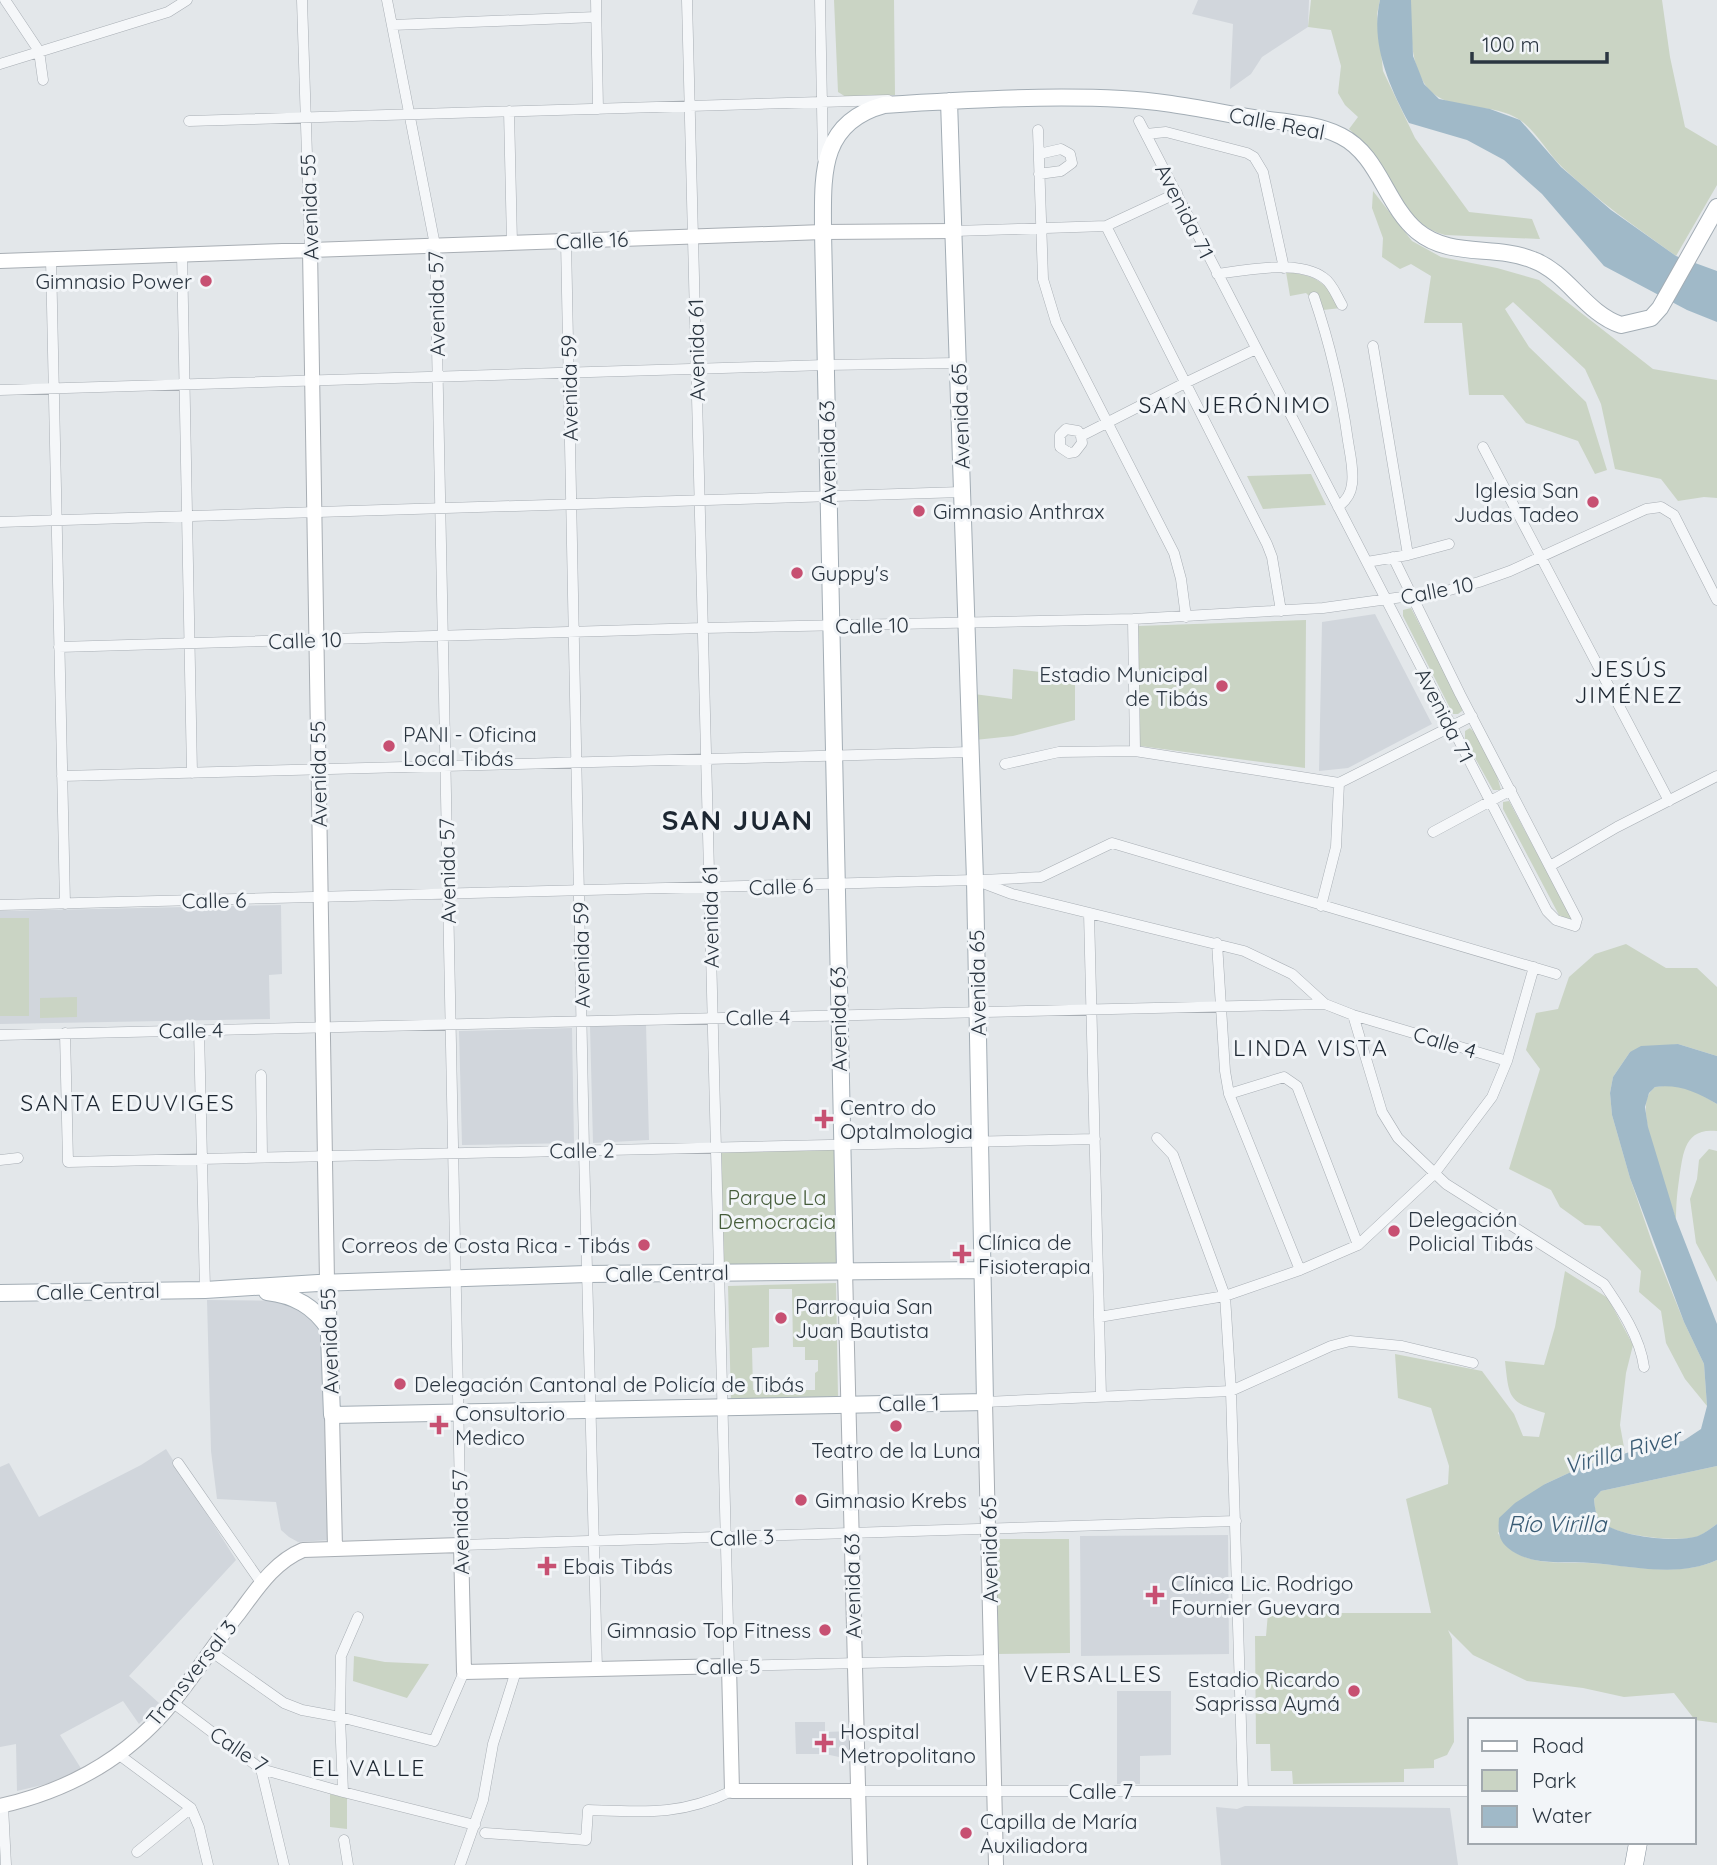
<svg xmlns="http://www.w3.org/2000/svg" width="1717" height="1865" viewBox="0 0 1717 1865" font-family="Quicksand,sans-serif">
  <rect width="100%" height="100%" fill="#e3e7ea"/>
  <!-- built -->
  <path fill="#d1d6dc" d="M1198 0H1309L1308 27 1262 57 1251 74 1230 89 1233 24 1192 14Z
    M1375 614 1432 724 1348 768 1319 771 1322 622Z
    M281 905 282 974 269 975 270 1019 0 1024V911Z
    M646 1024 649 1140 593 1143 590 1026Z
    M572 1028 574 1143 462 1145 459 1031Z
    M207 1300 288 1301 313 1316 324 1333 329 1540 298 1542 289 1537 281 1530 276 1502 217 1499 211 1451Z
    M166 1449 236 1560 129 1676 159 1703 139 1724 123 1701 60 1735 82 1770 51 1783 17 1791 16 1744 0 1747V1467L9 1463 39 1517 141 1465Z
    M1228 1535 1229 1654 1081 1656 1080 1536Z
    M1117 1691H1171V1755L1140 1756V1784H1117Z
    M795 1722H825V1732L853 1731V1757H839L825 1754H796Z
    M1245 1806 1450 1808 1458 1865H1221L1216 1807 1237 1809Z"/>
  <!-- green -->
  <path fill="#cad4c4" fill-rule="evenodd" d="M834 0H894L895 95 846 97 838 92Z
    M1311 0H1380L1377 14 1383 71 1415 138 1469 212 1532 219 1540 239 1445 235C1405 225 1396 183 1373 153 1366 145 1357 137 1349 129L1358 117 1345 105 1338 93 1341 66 1331 30 1308 27Z
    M1411 0H1662L1670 57 1685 127 1717 146V185L1676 256C1637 228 1598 201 1563 168 1548 154 1537 132 1520 120 1492 100 1443 115 1424 83 1409 59 1411 27 1411 0Z
    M1373 191 1412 241 1441 257 1497 268 1539 280 1653 369 1717 380V498L1704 497 1678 501 1661 479 1615 469 1601 404 1585 369 1513 302 1505 309 1529 347 1586 402 1607 470 1595 474 1578 441 1526 423 1503 395H1469L1462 323H1424L1431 276 1411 264 1400 269 1382 257 1383 238 1372 208Z
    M1286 272C1318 276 1324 281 1341 308L1323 310 1306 293 1290 296Z
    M1311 474 1326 505 1263 509 1247 476Z
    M1411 608 1462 707V711L1458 714H1453L1403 616V610Z
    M1306 620 1305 768 1140 746 1138 626Z
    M1013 669 1075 676V720L1013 736 975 740 974 694 1012 699Z
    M1470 728 1475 733 1497 776 1501 790H1493L1465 740V731Z
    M1509 801 1570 915 1572 920 1560 917 1503 809V802Z
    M0 918H29V1016H0Z
    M1626 944 1666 968H1697L1717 987V1056L1678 1044 1630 1052 1613 1077 1610 1093 1612 1115 1630 1178 1653 1245 1684 1322 1704 1364 1707 1406 1685 1379 1666 1343 1661 1311 1639 1292 1641 1271 1600 1226 1585 1225 1560 1207 1551 1190 1509 1169 1540 1069 1526 1050 1536 1013 1558 1009 1569 977 1595 954Z
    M77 997V1017L40 1018V998Z
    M1672 1085 1695 1091 1717 1104V1131C1683 1127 1683 1156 1679 1180 1677 1194 1676 1205 1676 1219 1667 1191 1644 1133 1646 1106 1646 1098 1649 1092 1655 1087Z
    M838 1148 840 1265 719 1267 716 1152Z
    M1709 1149 1717 1151V1282L1696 1243 1690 1199 1697 1179 1699 1160Z
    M1565 1271 1608 1298 1633 1345 1626 1373 1620 1425 1625 1453 1584 1466 1545 1484 1498 1533C1504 1544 1509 1550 1520 1555 1541 1565 1567 1562 1589 1563 1630 1565 1678 1578 1717 1560V1723L1695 1720 1674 1693 1624 1697 1583 1688 1527 1681 1473 1655 1448 1630 1452 1639 1454 1742 1447 1755 1434 1760V1768L1404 1769V1782L1293 1784 1292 1771H1271L1270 1744H1256L1255 1636H1266L1268 1613H1431L1406 1499 1448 1484 1449 1466 1431 1408 1398 1398 1395 1354 1482 1371 1514 1414 1523 1436 1539 1437 1545 1413C1508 1402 1509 1398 1505 1361L1544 1365 1555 1327Z
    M836 1283 838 1397 731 1401 728 1286ZM769 1289H792L793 1347H805V1360H818V1371L815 1373V1390H753L752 1348 769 1347Z
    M1717 1466V1524C1711 1528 1705 1533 1699 1536 1679 1543 1620 1536 1603 1524 1595 1518 1595 1508 1594 1499L1601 1491Z
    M994 1539H1069L1070 1653 995 1654Z
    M354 1656 385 1662 429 1664 407 1698 353 1681Z
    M330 1794 347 1798V1829L330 1827Z"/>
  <!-- water -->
  <path fill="#a0b9c8" d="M1380 0H1411L1413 56 1424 84 1439 99 1490 109 1520 120 1561 167 1611 210 1676 256 1717 271V322L1687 310 1604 266 1542 194 1504 160 1467 140 1409 123C1389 86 1370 43 1380 0Z
    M1678 1044 1717 1056V1104C1696 1092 1679 1084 1655 1087L1649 1093 1645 1107 1648 1127 1676 1219 1717 1324V1466L1601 1491 1594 1499C1595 1509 1596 1519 1604 1524 1624 1537 1676 1543 1698 1536 1705 1533 1711 1528 1717 1524V1560C1679 1578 1632 1566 1592 1563 1564 1561 1531 1567 1508 1548 1498 1540 1498 1530 1499 1518L1515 1503 1545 1484 1584 1466 1643 1448 1683 1441 1701 1429 1707 1406 1704 1364 1684 1322 1630 1178 1612 1115 1610 1093 1613 1077 1630 1052 1641 1046Z"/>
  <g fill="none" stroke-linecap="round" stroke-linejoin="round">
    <!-- street casing -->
    <g stroke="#a8aeb4" stroke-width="11">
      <path id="street" d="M5 0 39 51 43 80
        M302 0 310 249
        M387 0 435 245 461 1545 1236 1521
        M596 0 598 109
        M687 0 729 1666 991 1660
        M820 0 823 159
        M392 25 596 17
        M0 64 168 12 187 0
        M509 111 512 243
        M189 121 888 100
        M1139 121 1547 911 1556 920 1575 926 1577 919 1460 694 1393 557
        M1038 130 1043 279 1056 322 1174 553 1181 579 1186 617
        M1146 134 1166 132 1247 153 1254 157 1263 172 1284 268
        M1039 154 1061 149 1070 154 1072 163 1061 171 1039 174
        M1106 226 1267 544 1272 557 1281 611
        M954 231 1106 226 1177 193
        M566 241 584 1150 597 1669
        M182 254 192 773
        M51 259 65 904
        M1217 274C1245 270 1300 259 1324 278 1333 284 1337 297 1342 305
        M1314 297C1330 344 1341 391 1348 441 1350 454 1354 470 1352 484 1351 494 1346 501 1338 507
        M1373 346 1408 555
        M0 390 825 365 958 363
        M1081 436 1082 443 1075 452 1069 453 1060 447V435L1066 429 1078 431 1081 436 1185 383 1256 349
        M1483 447 1669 801
        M0 522 962 492
        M1367 562 1408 555 1449 544
        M1133 619 1135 751
        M59 647 703 628 1133 619 1323 608 1446 591 1479 582 1510 571 1646 509 1661 507 1674 515 1717 600
        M1005 764 1059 752 1135 751 1339 783 1472 716
        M62 776 971 752
        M1433 832 1511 790
        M1550 866 1617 827 1717 776
        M982 880 1041 877 1112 843 1556 974
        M0 905 975 880 1012 894 1244 951 1292 974 1325 1004
        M1321 906 1336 847 1339 783
        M1089 913 1101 1396
        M1217 943 1225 1071 1229 1094 1300 1270
        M1353 1015 1382 1112 1398 1138 1446 1184 1604 1284C1621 1309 1640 1337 1644 1367
        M199 1030 205 1290
        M65 1033 68 1162 1095 1139
        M0 1035 1325 1004 1353 1015 1507 1061
        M261 1075 262 1157
        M1229 1094 1284 1077 1297 1086 1358 1245
        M1157 1138 1173 1155 1225 1296 1231 1391 1243 1791
        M0 1160 18 1158
        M983 1270 1097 1267
        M1099 1317 1225 1296 1300 1270 1358 1245 1434 1174 1492 1097 1507 1061 1534 967
        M985 1402 1231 1391 1331 1346 1350 1341 1402 1346 1473 1363
        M178 1463 262 1584
        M209 1650 284 1703 302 1710 340 1717 434 1741 464 1672
        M172 1702 261 1769 343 1792 475 1825
        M118 1754 191 1808 199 1827 208 1865
        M261 1769 284 1865
        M858 1791H1470
        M343 1792 340 1717 341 1656 358 1617
        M3 1806 6 1865
        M485 1833 586 1840 588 1810C644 1812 680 1816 732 1791
        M344 1840 348 1865
        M137 1852 191 1808
        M460 1865 483 1800 493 1744 516 1671"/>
    </g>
    <!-- secondary casing -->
    <g stroke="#a8aeb4" stroke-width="16">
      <path id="secondary" d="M310 249 327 1282
        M0 261 823 232 954 231
        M845 1270 860 1865
        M985 1402 996 1865
        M332 1415 335 1548
        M0 1806C63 1792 117 1764 161 1716 190 1684 212 1646 239 1613 257 1589 274 1562 303 1550L461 1545 464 1672 729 1666 732 1791H858"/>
    </g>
    <!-- primary casing -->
    <g stroke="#a3adb5" stroke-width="18">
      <path id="primary" d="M845 1270 823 232C823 177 818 123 884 105 963 100 1043 95 1122 99 1166 101 1210 111 1253 118 1281 122 1316 123 1341 136 1379 155 1386 205 1417 231 1451 259 1494 244 1533 260 1568 273 1585 313 1621 325L1651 318 1660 308 1717 207
        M327 1282 332 1415 985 1402 975 880 949 101
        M267 1292C294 1295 314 1306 329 1329
        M0 1293 205 1290 318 1283 587 1274 983 1270"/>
    </g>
    <!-- highway casing -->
    <g stroke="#8b96a0" stroke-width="19">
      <path id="highway" d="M1634 1865 1638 1843"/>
    </g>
    <!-- street -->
    <use href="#street" stroke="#f5f7f9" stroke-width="10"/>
    <!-- secondary -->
    <use href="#secondary" stroke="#fff" stroke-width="14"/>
    <!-- primary -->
    <use href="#primary" stroke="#fff" stroke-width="16"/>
    <!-- highway -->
    <use href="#highway" stroke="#fff" stroke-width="18"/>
  </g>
  <!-- markers -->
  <g fill="#c75072" stroke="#f2f5f8" stroke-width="2.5">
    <circle cx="206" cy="281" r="7"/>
    <circle cx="1593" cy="502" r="7"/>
    <circle cx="919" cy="511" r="7"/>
    <circle cx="797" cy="573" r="7"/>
    <circle cx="1222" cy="686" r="7"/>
    <circle cx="389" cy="746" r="7"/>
    <path d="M820.5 1108.5h7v7h7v7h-7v7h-7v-7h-7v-7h7z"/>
    <circle cx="1394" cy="1231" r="7"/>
    <circle cx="644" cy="1245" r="7"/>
    <path d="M958.5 1243.5h7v7h7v7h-7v7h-7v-7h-7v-7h7z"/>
    <circle cx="781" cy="1318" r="7"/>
    <circle cx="400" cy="1384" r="7"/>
    <path d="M435.5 1414.5h7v7h7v7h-7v7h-7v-7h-7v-7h7z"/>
    <circle cx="896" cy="1426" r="7"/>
    <circle cx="801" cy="1500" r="7"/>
    <path d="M543.5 1555.5h7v7h7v7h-7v7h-7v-7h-7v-7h7z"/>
    <path d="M1151.5 1584.5h7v7h7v7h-7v7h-7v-7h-7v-7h7z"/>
    <circle cx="825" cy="1630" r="7"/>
    <circle cx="1354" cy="1691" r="7"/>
    <path d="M820.5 1732.5h7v7h7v7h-7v7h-7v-7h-7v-7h7z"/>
    <circle cx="966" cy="1833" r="7"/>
  </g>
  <g text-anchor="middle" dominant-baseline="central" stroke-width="6" stroke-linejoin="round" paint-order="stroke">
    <!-- street labels -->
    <g font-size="21" fill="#2b3641" stroke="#f2f5f8">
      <text transform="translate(1277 123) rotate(11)">Calle Real</text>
      <text transform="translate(309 207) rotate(-92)">Avenida 55</text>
      <text transform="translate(1185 211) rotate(63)">Avenida 71</text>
      <text transform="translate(592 240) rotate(-2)">Calle 16</text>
      <text transform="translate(436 304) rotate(-91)">Avenida 57</text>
      <text transform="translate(696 350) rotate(-91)">Avenida 61</text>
      <text transform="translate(569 388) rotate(-91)">Avenida 59</text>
      <text transform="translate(960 416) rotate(-92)">Avenida 65</text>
      <text transform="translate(827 453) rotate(-91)">Avenida 63</text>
      <text transform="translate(1437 590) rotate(-11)">Calle 10</text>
      <text transform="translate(872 625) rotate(-1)">Calle 10</text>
      <text transform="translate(305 640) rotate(-2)">Calle 10</text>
      <text transform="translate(1445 715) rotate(63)">Avenida 71</text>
      <text transform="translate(318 774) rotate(-91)">Avenida 55</text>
      <text transform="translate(447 871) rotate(-91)">Avenida 57</text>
      <text transform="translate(781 886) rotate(-2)">Calle 6</text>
      <text transform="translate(214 900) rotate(-1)">Calle 6</text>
      <text transform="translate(710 917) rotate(-91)">Avenida 61</text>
      <text transform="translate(581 955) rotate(-91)">Avenida 59</text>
      <text transform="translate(977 983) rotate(-91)">Avenida 65</text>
      <text transform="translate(758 1017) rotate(-1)">Calle 4</text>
      <text transform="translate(838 1019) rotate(-91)">Avenida 63</text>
      <text transform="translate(191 1030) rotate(-1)">Calle 4</text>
      <text transform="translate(1445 1042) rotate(17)">Calle 4</text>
      <text transform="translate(582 1150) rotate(-1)">Calle 2</text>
      <text transform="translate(667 1273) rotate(-1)">Calle Central</text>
      <text transform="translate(98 1291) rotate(-1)">Calle Central</text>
      <text transform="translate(329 1341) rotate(-92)">Avenida 55</text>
      <text transform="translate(909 1403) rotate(-1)">Calle 1</text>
      <text transform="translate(460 1522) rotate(-91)">Avenida 57</text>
      <text transform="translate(742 1537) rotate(-2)">Calle 3</text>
      <text transform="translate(989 1550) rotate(-91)">Avenida 65</text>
      <text transform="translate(852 1586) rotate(-91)">Avenida 63</text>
      <text transform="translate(728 1666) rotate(-1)">Calle 5</text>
      <text transform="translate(191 1673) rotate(-51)">Transversal 3</text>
      <text transform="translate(239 1749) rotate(34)">Calle 7</text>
      <text x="1101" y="1791">Calle 7</text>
    </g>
    <!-- poi labels -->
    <g font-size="21" fill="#2b3641" stroke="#f2f5f8" text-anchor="start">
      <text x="192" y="281" text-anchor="end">Gimnasio Power</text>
      <text x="1579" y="490" text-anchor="end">Iglesia San<tspan x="1579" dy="24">Judas Tadeo</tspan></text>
      <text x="933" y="511">Gimnasio Anthrax</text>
      <text x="811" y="573">Guppy's</text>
      <text x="1208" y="674" text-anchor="end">Estadio Municipal<tspan x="1208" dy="24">de Tibás</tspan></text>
      <text x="403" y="734">PANI - Oficina<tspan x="403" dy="24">Local Tibás</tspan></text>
      <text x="840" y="1107">Centro do<tspan x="840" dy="24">Optalmologia</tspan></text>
      <text x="1408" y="1219">Delegación<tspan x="1408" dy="24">Policial Tibás</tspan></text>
      <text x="978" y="1242">Clínica de<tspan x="978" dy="24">Fisioterapia</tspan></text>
      <text x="630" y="1245" text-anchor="end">Correos de Costa Rica - Tibás</text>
      <text x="795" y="1306">Parroquia San<tspan x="795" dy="24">Juan Bautista</tspan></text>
      <text x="414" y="1384">Delegación Cantonal de Policía de Tibás</text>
      <text x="455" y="1413">Consultorio<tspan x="455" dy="24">Medico</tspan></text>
      <text x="896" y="1450" text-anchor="middle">Teatro de la Luna</text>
      <text x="815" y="1500">Gimnasio Krebs</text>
      <text x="563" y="1566">Ebais Tibás</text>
      <text x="1171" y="1583">Clínica Lic. Rodrigo<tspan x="1171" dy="24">Fournier Guevara</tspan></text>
      <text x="811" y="1630" text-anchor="end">Gimnasio Top Fitness</text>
      <text x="1340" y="1679" text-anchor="end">Estadio Ricardo<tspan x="1340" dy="24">Saprissa Aymá</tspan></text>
      <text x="840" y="1731">Hospital<tspan x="840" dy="24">Metropolitano</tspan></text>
      <text x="980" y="1821">Capilla de María<tspan x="980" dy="24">Auxiliadora</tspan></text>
    </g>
    <!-- park labels -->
    <g font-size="21" fill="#455c3a" stroke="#f2f5f8">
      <text x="777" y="1197">Parque La<tspan x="777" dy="24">Democracia</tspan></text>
    </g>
    <!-- neighbourhood labels -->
    <g font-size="23" letter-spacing="2" fill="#1d2732" stroke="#f2f5f8">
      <text x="1235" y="404">SAN JERÓNIMO</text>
      <text x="1629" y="668">JESÚS<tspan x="1629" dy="26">JIMÉNEZ</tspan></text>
      <text x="1311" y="1047">LINDA VISTA</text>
      <text x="128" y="1102">SANTA EDUVIGES</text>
      <text x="1093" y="1673">VERSALLES</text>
      <text x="369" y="1767">EL VALLE</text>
    </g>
    <!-- water labels -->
    <g font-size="23" font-style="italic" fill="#385a73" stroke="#f2f5f8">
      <text transform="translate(1622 1451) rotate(-15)">Virilla River</text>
      <text x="1557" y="1523">Río Virilla</text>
    </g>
    <!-- district labels -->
    <g font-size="28" font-weight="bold" letter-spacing="2" fill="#1d2732" stroke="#f2f5f8">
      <text x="738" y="819">SAN JUAN</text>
    </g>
  </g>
  <!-- legend -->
  <rect x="1468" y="1718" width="228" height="126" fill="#f2f5f8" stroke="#a2a9af" stroke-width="2"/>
  <rect x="1482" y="1741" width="35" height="10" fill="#ffffff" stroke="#a2a9af" stroke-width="2"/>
  <text x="1532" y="1753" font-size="21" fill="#2b3641">Road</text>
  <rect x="1482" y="1770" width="35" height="21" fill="#cad4c4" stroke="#a2a9af" stroke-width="2"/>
  <text x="1532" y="1788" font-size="21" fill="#2b3641">Park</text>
  <rect x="1482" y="1806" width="35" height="21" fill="#a0b9c8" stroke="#a2a9af" stroke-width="2"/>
  <text x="1532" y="1823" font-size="21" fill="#2b3641">Water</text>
  <!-- scale -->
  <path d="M1472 52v10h135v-10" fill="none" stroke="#2b3641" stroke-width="3.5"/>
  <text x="1482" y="52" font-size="21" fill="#2b3641" stroke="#f2f5f8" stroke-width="5" paint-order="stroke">100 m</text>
</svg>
